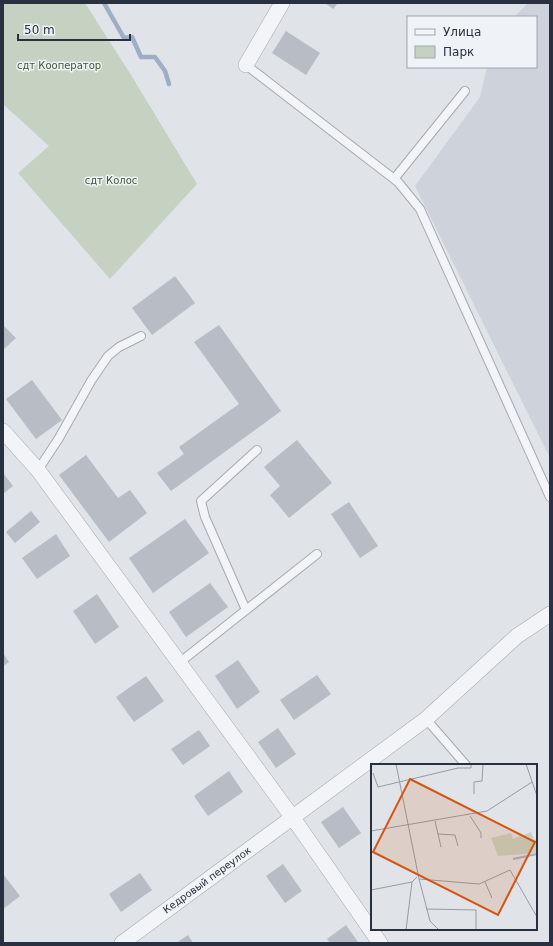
<svg xmlns="http://www.w3.org/2000/svg" width="553" height="946" viewBox="0 0 553 946" font-family="'DejaVu Sans',sans-serif">
  <rect width="100%" height="100%" fill="#e0e3e8"/>
  <!-- built -->
  <path fill="#ced2da" d="M528 3H550V458L415 186 480 97 487 67H536V17H514Z"/>
  <!-- green -->
  <path fill="#c5d2c1" d="M3 3H85L131 75 197 184 110 279 18 173 49 146 3 104Z"/>
  <g fill="none" stroke-linecap="round" stroke-linejoin="round">
    <!-- stream -->
    <path stroke="#9dafc7" stroke-width="4.5" d="M104 3 124 38 132 37 141 57H155L165 71 169 84"/>
  </g>
  <!-- building -->
  <path fill="#b7bcc5" d="M325 3H338L333 9Z
    M286 31 320 53 306 75 272 53Z
    M175 276 195 303 152 335 132 308Z
    M3 325 16 338 3 350Z
    M219 325 281 411 171 491 157 473 184 454 179 447 239 404 194 342Z
    M32 380 62 420 36 439 6 399Z
    M297 440 332 483 289 518 270 495 280 486 264 467Z
    M86 455 118 498 130 490 147 513 109 542 59 475Z
    M3 473 13 486 3 494Z
    M349 502 378 546 360 558 331 514Z
    M31 511 40 522 15 543 6 532Z
    M185 519 209 553 153 593 129 558Z
    M56 534 70 556 37 579 22 558Z
    M210 583 228 607 186 637 169 612Z
    M97 594 119 627 95 644 73 611Z
    M3 653 9 662 3 666Z
    M238 660 260 692 237 709 215 676Z
    M317 675 331 694 294 720 280 700Z
    M146 676 164 701 134 722 116 697Z
    M278 728 296 754 276 768 258 742Z
    M199 730 210 746 183 765 171 749Z
    M229 771 243 792 208 816 194 796Z
    M343 807 361 833 339 848 321 822Z
    M283 864 302 891 285 903 266 876Z
    M140 873 152 890 121 912 109 894Z
    M3 874 20 896 3 909Z
    M346 925 358 942 356 943H330L327 939Z
    M188 935 193 943H176Z"/>
  <g fill="none" stroke-linecap="round" stroke-linejoin="round">
    <!-- service casing -->
    <g stroke="#a5aab2" stroke-width="10">
      <path id="service" d="M246 65 398 182 420 209 550 497
        M394 179 465 91
        M38 470 59 438 91 381 108 356 119 347 141 336
        M246 610 205 517 201 501 257 450
        M179 663 317 554
        M426 719 466 765"/>
    </g>
    <!-- minor casing -->
    <g stroke="#a5aab2" stroke-width="16">
      <path id="minor" d="M246 65 282 3
        M3 431 38 470 293 818 380 943
        M122 943 426 719 517 636 550 614"/>
    </g>
    <!-- service -->
    <use href="#service" stroke="#f2f4f7" stroke-width="8"/>
    <!-- minor -->
    <use href="#minor" stroke="#f2f4f7" stroke-width="15"/>
  </g>
  <g text-anchor="middle" dominant-baseline="central" stroke-width="3" stroke-linejoin="round" paint-order="stroke">
    <!-- park labels -->
    <g font-size="10" fill="#3c5a37" stroke="#eff2f6">
      <text x="59" y="65">сдт Кооператор</text>
      <text x="111" y="180">сдт Колос</text>
    </g>
    <!-- street labels -->
    <g font-size="10" fill="#29303f" stroke="#eff2f6">
      <text transform="translate(207 880) rotate(-36)">Кедровый переулок</text>
    </g>
  </g>
  <!-- overview -->
  <g transform="translate(371 764)">
    <rect width="166" height="166" fill="#e0e3e8"/>
    <path d="M160 68 163 76 166 75V89L127 92 120 74 140 69 142 75Z" fill="#c5d2c1"/>
    <path fill="none" stroke="#9dafc7" stroke-width="2" d="M142 95 166 90"/>
    <path fill="none" stroke="#979ba4" stroke-width="1" d="M25 0 48 115 108 120 139 106 166 153M155 0 166 32M2 9 7 23 87 4H100V0M103 30V18L111 17 112 0M99 52 110 69V74M64 57 70 83M0 67 116 47 161 18M67 70 84 71 87 82M48 115 59 157 68 166M114 118 121 134M0 126 41 118 46 113M55 145 105 146V166M35 166 41 118"/>
    <path fill="#d55511" fill-opacity="0.15" stroke="#d55511" stroke-width="2" d="M39 15 164 78 127 151 2 88Z"/>
    <rect width="166" height="166" fill="none" stroke="#29303f" stroke-width="2"/>
  </g>
  <!-- border -->
  <rect width="553" height="946" fill="none" stroke="#29303f" stroke-width="8"/>
  <!-- legend -->
  <rect x="407" y="16" width="130" height="52" fill="#eff2f6" stroke="#a0a4ad"/>
  <rect x="415" y="29" width="20" height="6" fill="#f2f4f7" stroke="#a0a4ad"/>
  <text x="443" y="36" font-size="12" fill="#29303f">Улица</text>
  <rect x="415" y="46" width="20" height="12" fill="#c5d2c1" stroke="#a0a4ad"/>
  <text x="443" y="56" font-size="12" fill="#29303f">Парк</text>
  <!-- scale -->
  <path d="M18 34v6h112v-6" fill="none" stroke="#29303f" stroke-width="2"/>
  <text x="24" y="34" font-size="12" fill="#29303f" stroke="#eff2f6" stroke-width="3" paint-order="stroke">50 m</text>
</svg>
